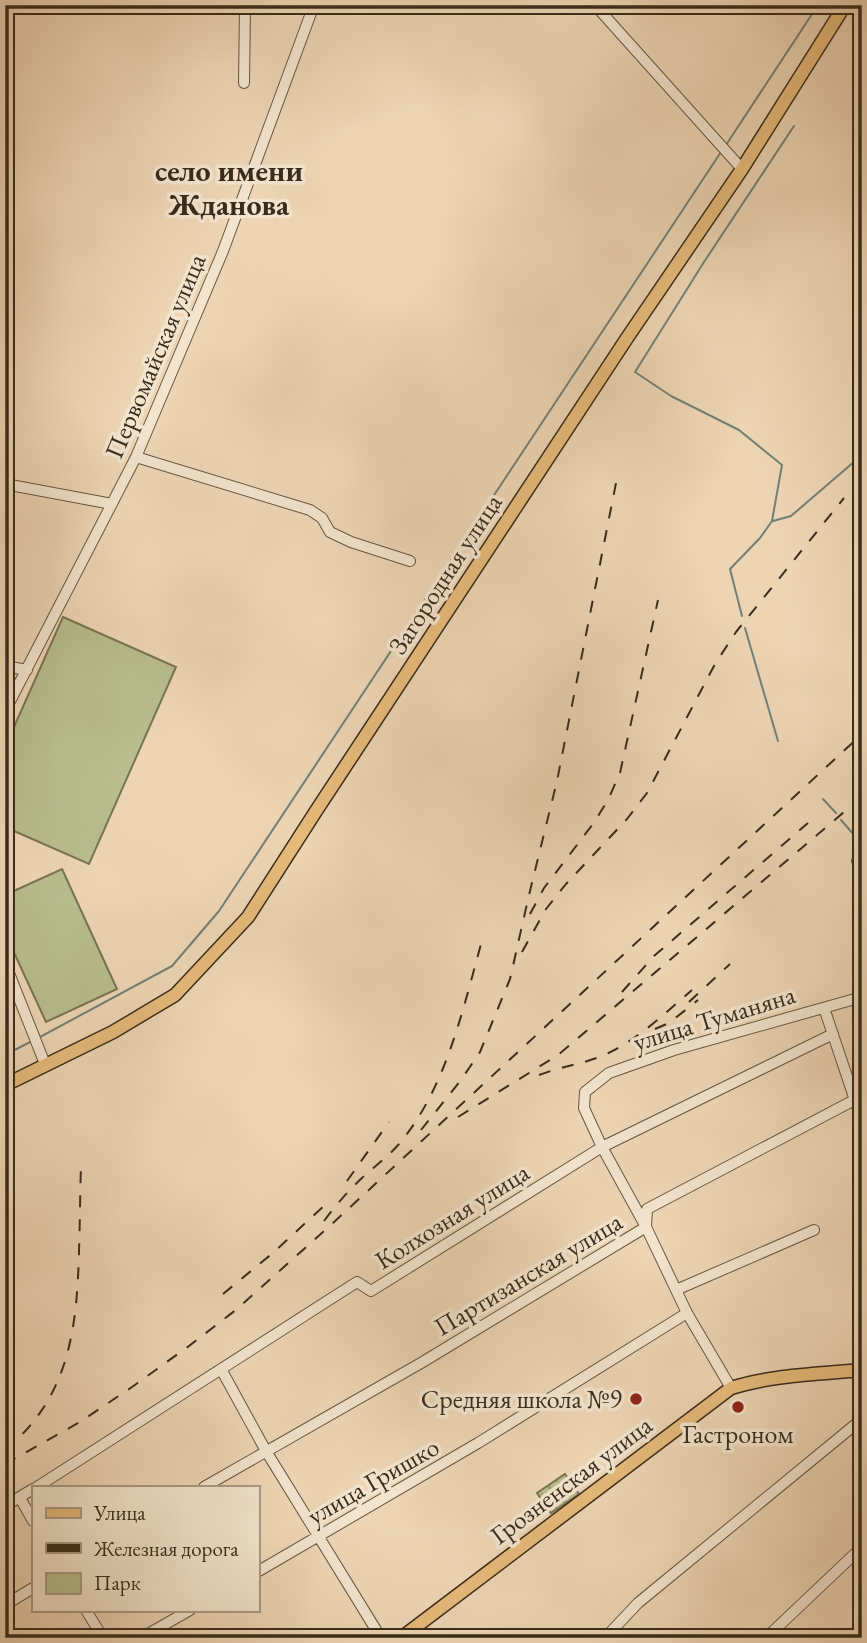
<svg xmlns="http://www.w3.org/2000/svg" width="867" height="1643" viewBox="0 0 867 1643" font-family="'EB Garamond',serif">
  <defs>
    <pattern id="park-dots" width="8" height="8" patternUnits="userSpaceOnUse" patternTransform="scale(1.75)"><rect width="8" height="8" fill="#b8bd8d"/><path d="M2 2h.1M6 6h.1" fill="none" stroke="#979a72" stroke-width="1.8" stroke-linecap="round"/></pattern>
  </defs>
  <rect width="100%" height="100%" fill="#edd5b4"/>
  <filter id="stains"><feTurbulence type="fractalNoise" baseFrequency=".00286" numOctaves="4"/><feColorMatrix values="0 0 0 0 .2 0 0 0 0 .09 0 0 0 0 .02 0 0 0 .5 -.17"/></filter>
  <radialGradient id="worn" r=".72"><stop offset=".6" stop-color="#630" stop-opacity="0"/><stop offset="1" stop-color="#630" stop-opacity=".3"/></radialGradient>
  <!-- green -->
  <path fill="#b8bd8d" stroke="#787454" stroke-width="2" d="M63 617 176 667 89 864 5 827V747Z
    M62 869 117 989 46 1022 5 933V895Z"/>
  <!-- park -->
  <path fill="url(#park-dots)" stroke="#787454" stroke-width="2" d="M565 1474 579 1494 551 1513 537 1493Z"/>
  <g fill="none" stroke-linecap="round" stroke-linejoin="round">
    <!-- stream -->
    <path stroke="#738076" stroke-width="2" d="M726 145 818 5
      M773 521 791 516 862 455
      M742 616 730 569 760 538 772 521 782 465 739 430 671 396 635 372 704 262 794 126
      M745 628 778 741
      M823 799 836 813
      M841 820 862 844
      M40 1037 172 966 219 911 721 152
      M5 1055 32 1041"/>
    <!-- minor casing -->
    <g stroke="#665641" stroke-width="12">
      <path id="minor" d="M595 5 742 169
        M244 83 245 5
        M136 457 310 510 322 518 330 532 351 542 410 561
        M5 484 112 504
        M5 666 27 670
        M5 711 136 457 223 251 314 5
        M857 861 862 866
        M5 963 45 1064
        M824 1008 862 1121
        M676 1290 814 1230
        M221 1369 266 1451 381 1638
        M731 1388 687 1313 646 1227 602 1147 584 1108 585 1092 609 1073 674 1050 862 997
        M37 1487 357 1282 371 1291 602 1147 833 1034
        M204 1487 421 1363 646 1227 647 1209 862 1096
        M20 1498 33 1521
        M5 1506 33 1489
        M257 1572 478 1443 687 1313
        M5 1605 33 1588
        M86 1610 103 1638
        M141 1638 190 1610
        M605 1638 638 1603 862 1419
        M766 1638 862 1547"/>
    </g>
    <!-- major casing -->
    <g stroke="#392c1b" stroke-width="15">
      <path id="major" d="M5 1085 113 1032 175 995 248 917 316 811 627 338 742 169 845 5
        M401 1638 731 1388C772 1375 819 1374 862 1370"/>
    </g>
    <!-- minor -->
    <use href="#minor" stroke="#f3e4ce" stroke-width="10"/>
    <!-- major -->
    <use href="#major" stroke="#e6ba7a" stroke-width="12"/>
    <!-- rail -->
    <path stroke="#392c1b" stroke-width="2" stroke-dasharray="12 12" stroke-linecap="butt" d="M530 914 544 888 593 824 608 800 620 773 658 600
      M522 952 546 909 566 884 627 819 647 793 715 664 736 632 844 498
      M622 992 654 956 808 823
      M689 1002 730 964
      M655 1029 669 1023 698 1000
      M539 1075C560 1067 582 1064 602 1056 637 1041 664 1014 692 990
      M458 1117 558 1055 844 812 862 799
      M421 1130 461 1080 480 1052 510 979 529 895 557 781 617 478
      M347 1181 389 1122
      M324 1221C336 1205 349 1190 363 1177 375 1166 389 1156 399 1144 447 1087 463 1008 483 937
      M223 1294 274 1252 326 1204
      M5 1450C69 1398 77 1329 79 1251 80 1223 80 1194 81 1165
      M5 1464 80 1422 132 1387 189 1346 237 1309 333 1223 862 734"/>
  </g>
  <!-- markers -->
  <g fill="#8f2418" stroke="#f3e4ce" stroke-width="2.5">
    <circle cx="636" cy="1399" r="7"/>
    <circle cx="738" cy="1407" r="7"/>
  </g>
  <g text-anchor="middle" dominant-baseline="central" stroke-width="7" stroke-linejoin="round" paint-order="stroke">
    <!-- street labels -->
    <g font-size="26" fill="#392c1b" stroke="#f3e4ce">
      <text transform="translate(155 356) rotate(-67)">Первомайская улица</text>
      <text transform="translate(445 574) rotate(-57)">Загородная улица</text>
      <text transform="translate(714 1018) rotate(-17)">улица Туманяна</text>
      <text transform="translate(452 1216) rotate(-32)">Колхозная улица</text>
      <text transform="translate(528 1274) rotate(-31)">Партизанская улица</text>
      <text transform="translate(571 1480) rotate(-37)">Грозненская улица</text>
      <text transform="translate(373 1481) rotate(-30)">улица Гришко</text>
    </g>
    <!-- poi labels -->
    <g font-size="26" fill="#392c1b" stroke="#f3e4ce" text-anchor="end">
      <text x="622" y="1399">Средняя школа №9</text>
      <text x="738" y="1434" text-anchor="middle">Гастроном</text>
    </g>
    <!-- quarter labels -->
    <g font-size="30" font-weight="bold" fill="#392c1b" stroke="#f3e4ce">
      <text x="229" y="170">село имени<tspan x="229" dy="34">Жданова</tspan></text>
    </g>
  </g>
  <!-- margin -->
  <rect width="867" height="1643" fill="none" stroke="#edd5b4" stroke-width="28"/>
  <rect x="7" y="7" width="853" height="1629" fill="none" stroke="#392c1b" stroke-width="3.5"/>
  <rect x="14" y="14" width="839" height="1615" fill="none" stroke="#392c1b" stroke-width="2"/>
  <!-- legend -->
  <rect x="32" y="1486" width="228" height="126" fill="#f3e4ce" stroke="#a99a86" stroke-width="2"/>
  <rect x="46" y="1508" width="35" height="10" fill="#e6ba7a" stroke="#a99a86" stroke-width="2"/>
  <text x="94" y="1520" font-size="21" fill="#392c1b">Улица</text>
  <rect x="46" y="1543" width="35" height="10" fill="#392c1b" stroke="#a99a86" stroke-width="2"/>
  <text x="94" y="1556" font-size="21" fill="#392c1b">Железная дорога</text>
  <rect x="46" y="1573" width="35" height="21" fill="#b8bd8d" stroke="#a99a86" stroke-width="2"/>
  <text x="94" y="1590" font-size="21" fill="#392c1b">Парк</text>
  <rect width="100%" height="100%" filter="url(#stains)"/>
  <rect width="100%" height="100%" fill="url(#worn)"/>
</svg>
